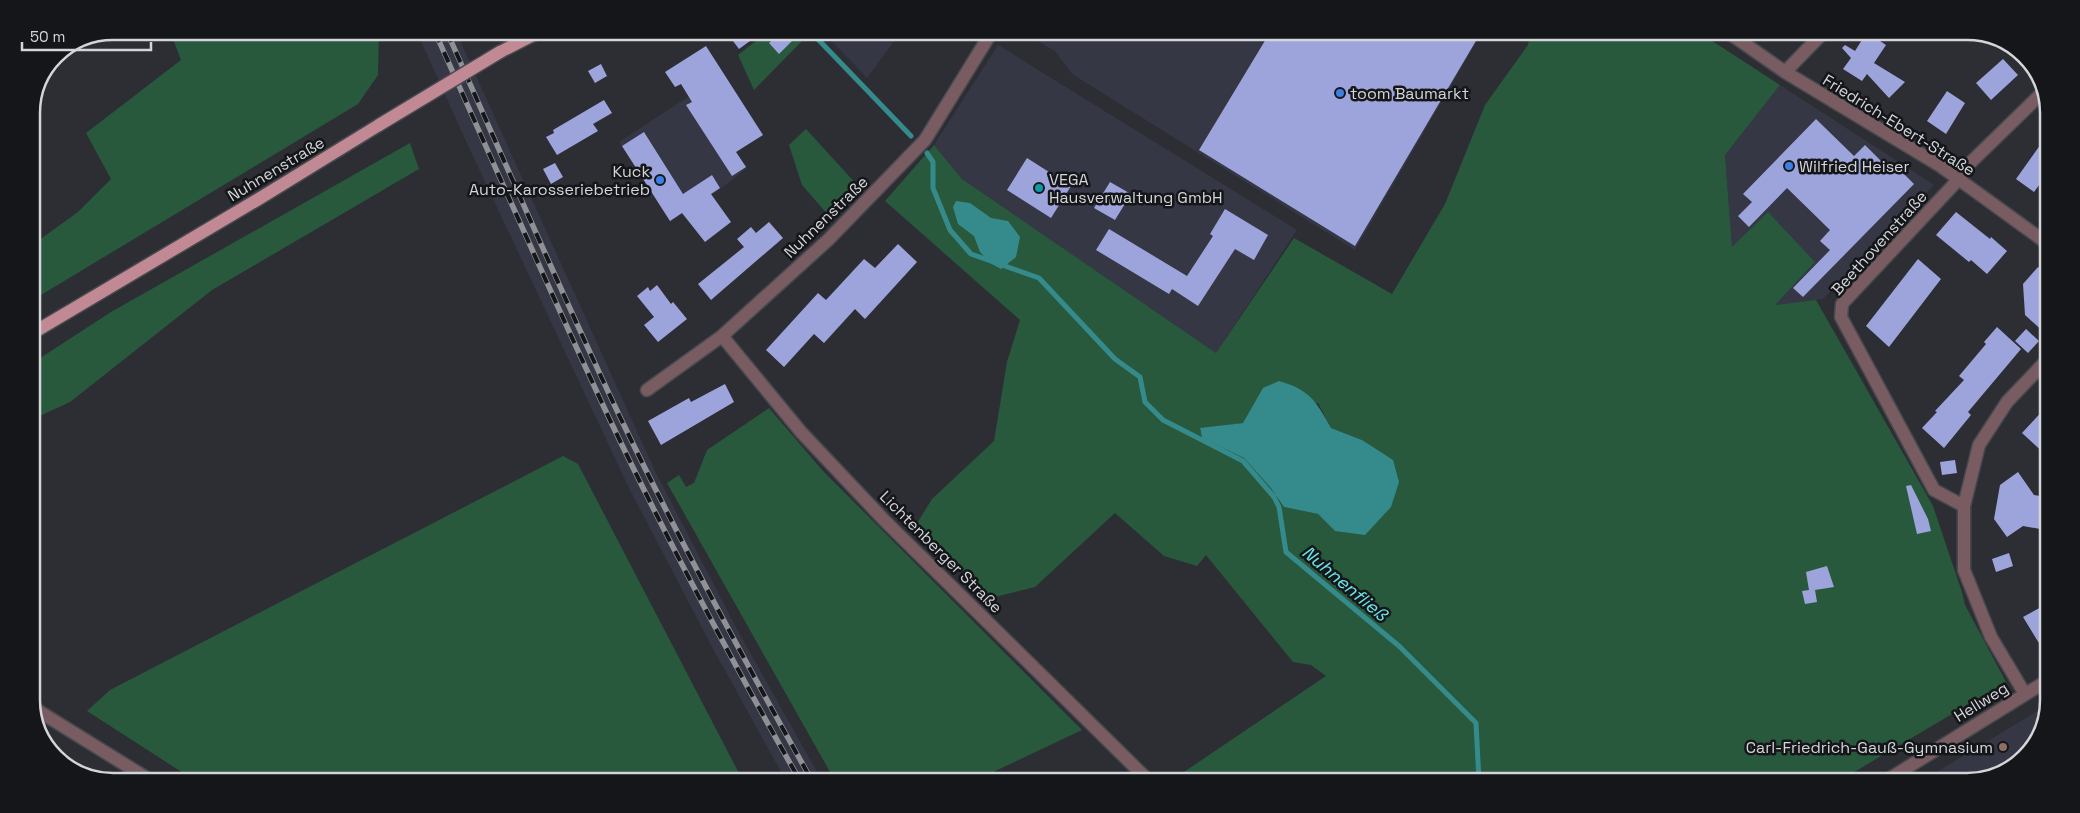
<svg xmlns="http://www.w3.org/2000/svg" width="2080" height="813" viewBox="0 0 2080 813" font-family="'Space Grotesk',sans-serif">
  <rect width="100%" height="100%" fill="#2c2e34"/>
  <!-- built -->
  <path fill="#353744" d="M417 32H456L656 473 738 631 821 779H785L712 647 629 488 464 137Z
    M824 33H900L867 78Z
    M1024 33 1481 34 1355 250 1072 74 1055 51Z
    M998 45 1297 230 1216 353 962 179 934 145Z
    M1780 85 1934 185 1823 299 1774 306 1732 248 1725 155Z
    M697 91 747 168 719 190 670 222 619 142Z
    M2044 707V726L2013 768 1967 782H1920Z"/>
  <!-- green -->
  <path fill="#29593d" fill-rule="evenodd" d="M170 31 379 32 378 75 358 104 31 301V246L78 212 111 179 86 133 181 60Z
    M766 33H804L807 36 754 90 738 55Z
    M1530 35H1703L1780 85 1725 155 1732 247 1768 212 1815 262 1775 305 1816 300 1933 506 1962 592 1965 605 2006 682 1839 781 1172 780 1326 676 1311 665 1293 662 1206 555 1197 566 1164 556 1115 513 1035 587 991 598 916 525 932 499 994 441 1007 362 1020 320 885 201 934 145 962 179 1216 353 1294 238 1392 294 1445 204 1485 105 1528 45ZM1318 403 1331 428 1362 440 1335 531 1318 514 1284 507 1270 487 1244 458 1202 438 1200 429 1243 423Z
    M806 129 859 187 829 216 802 185 789 145Z
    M410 143 419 169 212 290 70 402 31 420V364L111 312Z
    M769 408 823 471 1082 730 989 774 985 779H834L667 483 679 475 686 487 694 483 707 450Z
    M563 456 578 464 742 779 191 778 87 711 110 690Z
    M46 743 100 777H87L48 749Z"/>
  <!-- water -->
  <path fill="#358b8c" d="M956 201 970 203 991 218 1008 221 1020 237 1016 257 1001 269 992 264 980 252 974 236 958 224 953 207Z
    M1279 381C1310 390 1316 401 1331 428L1362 440 1393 460 1399 482 1391 507 1365 535 1335 531 1318 514 1284 507 1270 487 1244 458 1202 438 1200 428 1243 423 1263 388Z"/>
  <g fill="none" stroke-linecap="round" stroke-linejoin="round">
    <!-- stream -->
    <path stroke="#358b8c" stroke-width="5" d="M812 33 911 136
      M927 153 933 162V188L950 230 971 254 1039 278 1115 359 1140 377 1145 402 1163 420 1243 461 1274 497 1279 507 1286 552 1399 646 1476 723 1479 781"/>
  </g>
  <!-- building -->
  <path fill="#9da4dc" d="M727 33H744L750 41 739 49Z
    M780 33H800L779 54 769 43Z
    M1269 34H1480L1355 246 1199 150Z
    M1865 35H1871L1886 45 1874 63 1905 82 1889 98 1867 74 1862 81 1843 69 1851 58 1842 48 1845 45 1855 51Z
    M706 46 763 135 736 152 746 167 732 176 686 105 692 102 681 84 675 87 665 72Z
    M2003 59 2018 75 1991 100 1976 83Z
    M601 64 607 76 595 83 588 71Z
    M1947 91 1965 103 1946 134 1927 121Z
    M604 100 612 113 593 124 598 131 557 155 546 137 554 133 553 130Z
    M1816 119 1854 156 1865 145 1890 170 1895 165 1914 184 1803 297 1793 288 1830 250 1820 241 1830 230 1787 188 1749 227 1738 216 1752 202 1743 194Z
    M644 132 683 194 712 175 720 188 711 194 731 222 705 242 682 213 670 221 622 146Z
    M2048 134V173L2034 192 2016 179Z
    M1027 158 1071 186 1051 218 1007 190Z
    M555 163 563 177 551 184 543 169Z
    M1110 182 1131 194 1115 220 1094 208Z
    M1225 209 1268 235 1254 260 1235 249 1198 306 1172 289 1169 294 1096 250 1109 229 1187 276 1213 236 1210 234Z
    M1956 212 1990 239 1991 237 2007 251 1987 274 1971 260 1969 262 1936 235Z
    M769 222 783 238 711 300 698 284 744 247 737 239 751 227 756 233Z
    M898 244 917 262 865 319 855 309 824 343 814 334 784 367 766 350 818 293 826 300 864 259 875 268Z
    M1918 259 1941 279 1889 347 1866 326Z
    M2038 267 2047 276V335L2025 315 2023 284Z
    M657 285 671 304 673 302 687 319 658 342 644 325 654 317 637 296 648 287 650 291Z
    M1997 327 2021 349 1968 412 1971 415 1944 448 1922 428 1937 412 1935 411 1964 380 1959 376 1986 344 1984 342Z
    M2026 329 2039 341 2028 353 2015 341Z
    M725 384 734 402 661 445 648 421 689 398 691 402Z
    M2046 407V455L2022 433Z
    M1955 460 1957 473 1942 475 1940 462Z
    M2018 472 2034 495 2046 497V530L2023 526 2007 537 1994 519 2000 485Z
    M1911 485 1928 519 1931 531 1917 534 1906 486Z
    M2009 553 2013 566 1996 572 1992 559Z
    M1827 566 1834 587 1815 590 1817 602 1805 604 1802 591 1809 590 1806 572Z
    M2045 605V653L2023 617Z"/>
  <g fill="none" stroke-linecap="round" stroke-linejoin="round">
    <!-- minor casing -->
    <g stroke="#47494e" stroke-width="15">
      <path id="minor" d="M1732 35 1785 72 1939 165 2048 244
        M1785 72 1821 35
        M722 336 801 432 885 521 1148 780
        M647 390 722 336 828 240 925 140 991 33
        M1964 506 1934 490 1841 317 1842 304 1958 180 1966 167 2043 92
        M2025 694 1991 637 1964 570V506L1979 445 2007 402 2047 360
        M32 707 145 777
        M1884 782 2045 682"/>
    </g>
    <!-- major casing -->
    <g stroke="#47494e" stroke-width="15">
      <path id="major" d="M500 52 539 32
        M31 334 257 200 379 125"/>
    </g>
    <!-- minor -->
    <use href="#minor" stroke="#785c61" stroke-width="12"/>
    <!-- major -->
    <use href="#major" stroke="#c08994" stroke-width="12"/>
    <!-- rail casing -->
    <g stroke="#8f9196" stroke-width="5.5">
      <path id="rail" d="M435 32C493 162 550 292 610 420 668 542 732 661 799 779
        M447 32C504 160 560 290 620 417 679 540 744 660 811 779"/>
    </g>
    <!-- rail -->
    <use href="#rail" stroke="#151619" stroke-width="4" stroke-dasharray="11" stroke-linecap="butt"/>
    <!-- major-bridge casing -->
    <g stroke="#47494e" stroke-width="15" stroke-linecap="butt">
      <path id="major-bridge" d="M379 125 500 52"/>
    </g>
    <!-- major-bridge -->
    <use href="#major-bridge" stroke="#c08994" stroke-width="12"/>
  </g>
  <!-- markers -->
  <g fill="#3f7fe0" stroke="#151619" stroke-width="2">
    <circle cx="1340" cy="93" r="5"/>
    <circle cx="1789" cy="166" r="5"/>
    <circle cx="660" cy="180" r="5"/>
  </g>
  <circle fill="#0f9aa8" stroke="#151619" stroke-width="2" cx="1039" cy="188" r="5"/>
  <circle fill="#8d6e63" stroke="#151619" stroke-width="2" cx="2003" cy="747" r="5"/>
  <g text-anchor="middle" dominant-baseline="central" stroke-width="5" stroke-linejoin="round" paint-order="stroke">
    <!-- poi labels -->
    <g font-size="16" fill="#d4d5d9" stroke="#151619" text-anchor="start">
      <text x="1350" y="93">toom Baumarkt</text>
      <text x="1799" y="166">Wilfried Heiser</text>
      <text x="650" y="171" text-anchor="end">Kuck<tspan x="650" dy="18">Auto-Karosseriebetrieb</tspan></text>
      <text x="1049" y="179">VEGA<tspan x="1049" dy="18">Hausverwaltung GmbH</tspan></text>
      <text x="1993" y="747" text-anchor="end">Carl-Friedrich-Gauß-Gymnasium</text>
    </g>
    <!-- street labels -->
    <g font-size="16" fill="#d4d5d9" stroke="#151619">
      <text transform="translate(1899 125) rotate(32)">Friedrich-Ebert-Straße</text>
      <text transform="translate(276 169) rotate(-31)">Nuhnenstraße</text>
      <text transform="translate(826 217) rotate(-44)">Nuhnenstraße</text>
      <text transform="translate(1879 243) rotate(-48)">Beethovenstraße</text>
      <text transform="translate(941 552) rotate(45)">Lichtenberger Straße</text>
      <text transform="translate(1981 702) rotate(-32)">Hellweg</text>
    </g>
    <!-- water labels -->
    <g font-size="18" font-style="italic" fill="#68e5e6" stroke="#151619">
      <text transform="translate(1345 583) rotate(40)">Nuhnenfließ</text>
    </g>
  </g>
  <!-- crop -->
  <path d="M0 0H2080V813H0ZM113 40H1967A73 73 0 0 1 2040 113V700A73 73 0 0 1 1967 773H113A73 73 0 0 1 40 700V113A73 73 0 0 1 113 40Z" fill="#151619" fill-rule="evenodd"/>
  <path fill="none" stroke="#d4d5d9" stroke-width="2.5" d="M113 40H1967A73 73 0 0 1 2040 113V700A73 73 0 0 1 1967 773H113A73 73 0 0 1 40 700V113A73 73 0 0 1 113 40Z"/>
  <!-- scale -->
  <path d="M22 42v8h129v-8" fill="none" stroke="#d4d5d9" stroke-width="2.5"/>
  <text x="30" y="42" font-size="15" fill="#d4d5d9" stroke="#151619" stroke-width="4" paint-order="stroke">50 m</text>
</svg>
